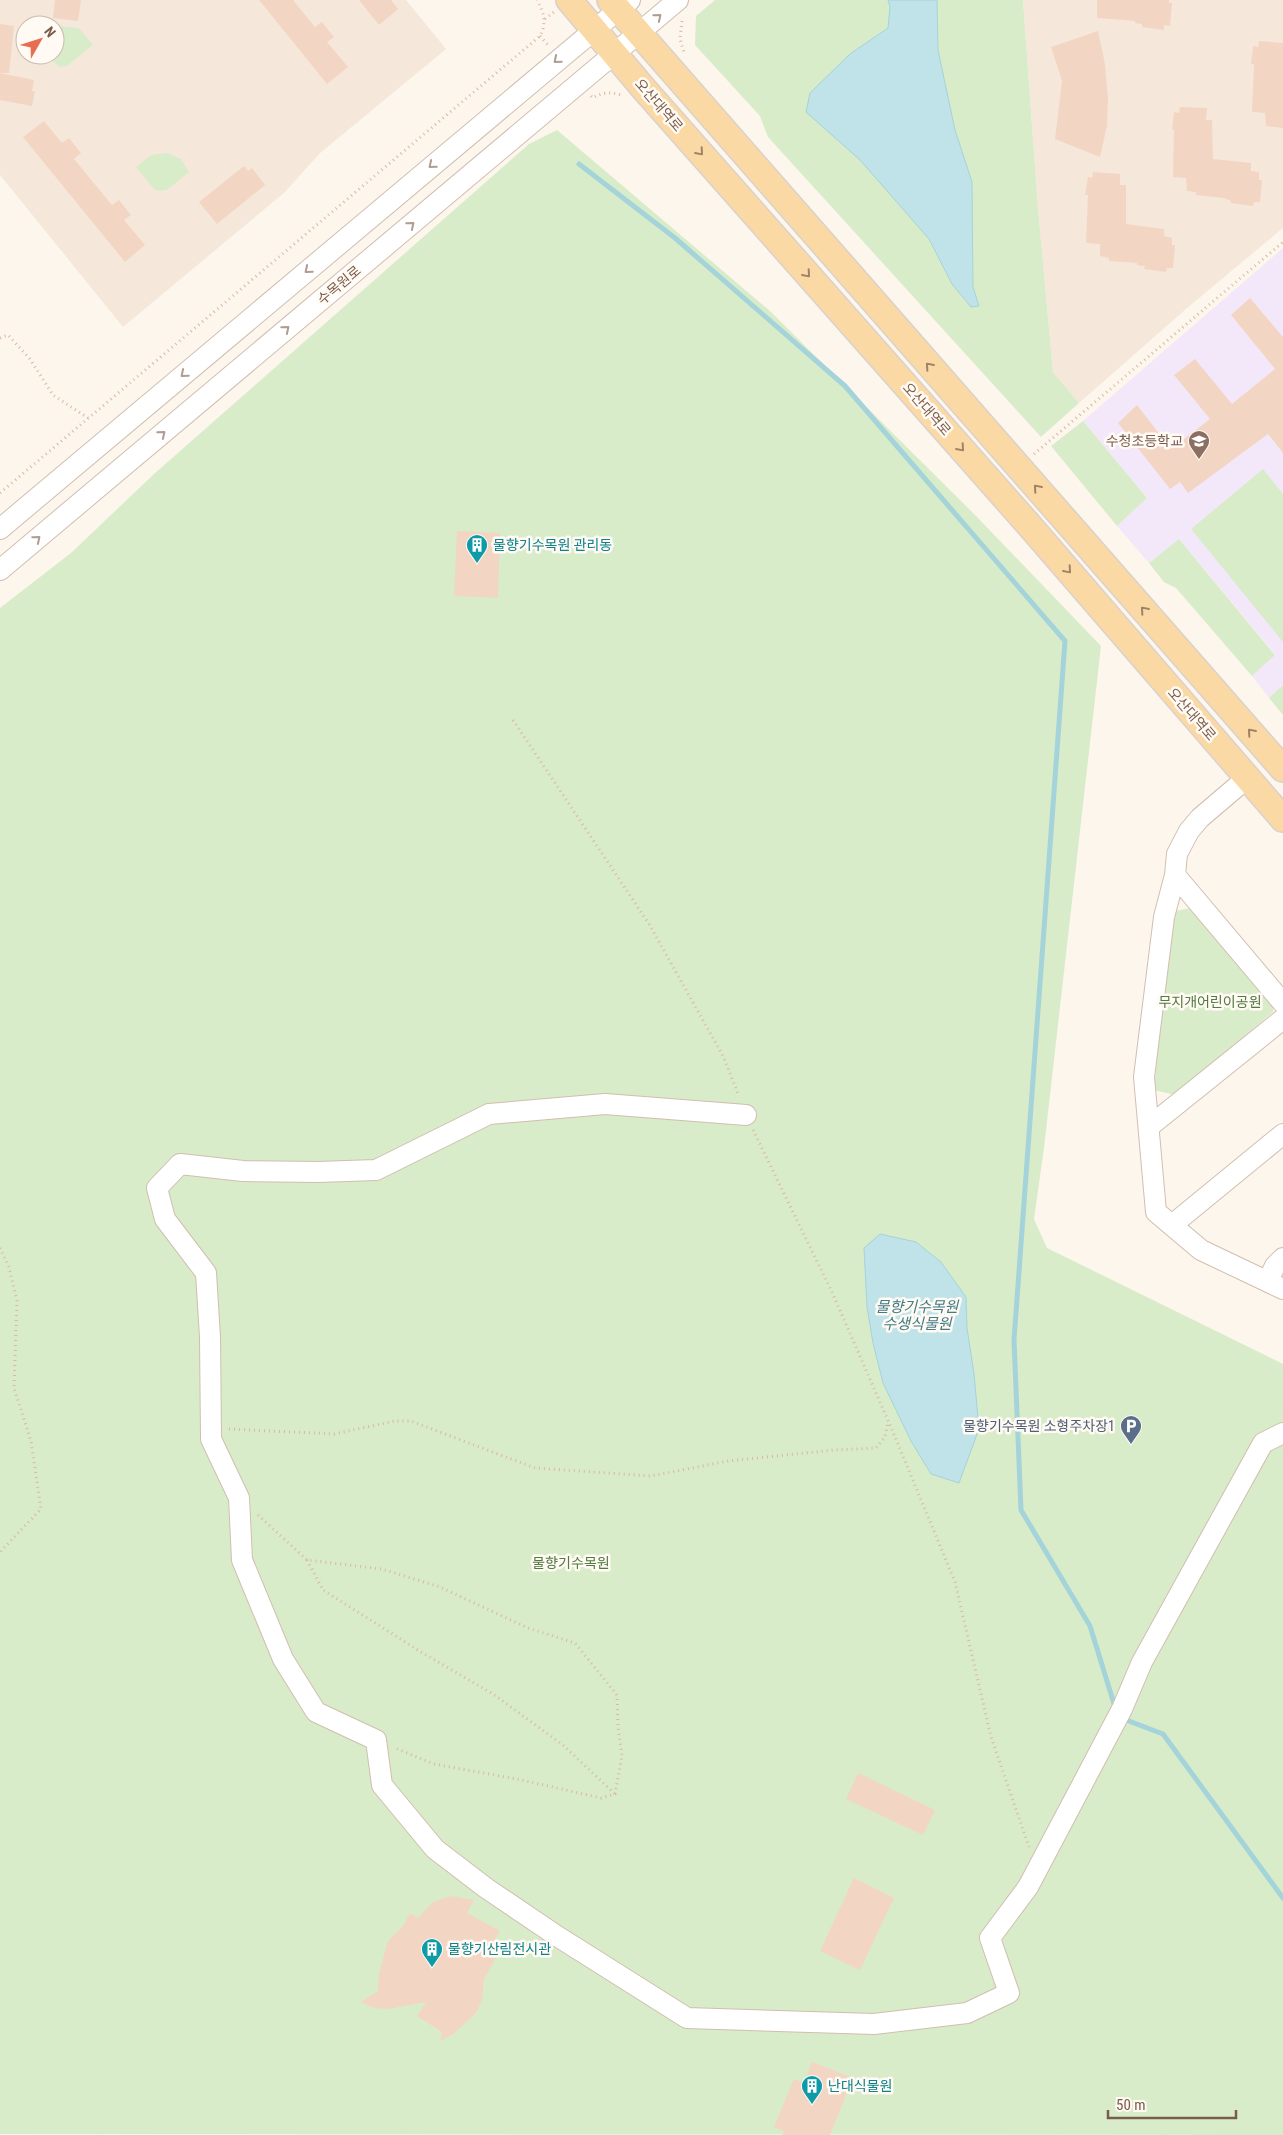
<svg xmlns="http://www.w3.org/2000/svg" width="1283" height="2135" viewBox="0 0 1283 2135" font-family="'Roboto Condensed','Noto Sans KR',sans-serif">
  <rect width="100%" height="100%" fill="#fdf6ec"/>
  <!-- residential -->
  <path fill="#f5e8da" fill-rule="evenodd" d="M0 0H406L446 49 319 154 285 192 123 327 0 175ZM25 25H55V55H25Z
    M1023 0H1283V228L1186 309 1079 403 1053 372 1038 208Z"/>
  <!-- education -->
  <path fill="#f3e8fa" d="M1283 248V685L1269 698 1252 676 1275 654 1179 539 1149 563 1117 526 1147 498 1083 421Z"/>
  <!-- green -->
  <path fill="#d8ecc9" d="M715 0H1023L1038 208 1053 372 1079 403 1041 437 768 137 760 116 695 45 696 16Z
    M55 26 79 28 93 45 67 66 59 67 48 55H55Z
    M557 130 770 311 977 517 1101 646 1044 1148 1034 1219 1047 1248 1283 1364V2135L0 2134V608L71 553 154 474 529 144Z
    M167 153 181 159 189 172 167 190 159 191 154 189 136 167 151 155Z
    M1083 421 1147 498 1117 526 1051 446Z
    M1263 469 1283 494V642L1191 529Z
    M1179 539 1275 655 1252 676 1176 588 1164 582 1149 563Z
    M1283 685V715L1269 698Z
    M1196 907 1274 1000 1273 1012 1175 1095 1154 1090 1170 912Z"/>
  <!-- water -->
  <path fill="#bfe3e8" stroke="#a5d3da" d="M888 0H937L938 50 955 130 972 182 973 287 979 306 971 307 952 284 929 239 860 160 806 112 810 93 850 54 888 28 890 7Z
    M880 1234 916 1242 941 1262 966 1297 967 1328 974 1374 979 1429 959 1483 931 1474 911 1441 883 1383 873 1343 867 1307 864 1248Z"/>
  <g fill="none" stroke-linecap="round" stroke-linejoin="round">
    <!-- stream -->
    <path stroke="#a5d3da" stroke-width="5" d="M579 164 675 238 845 386 1065 641 1014 1340 1021 1510 1090 1626 1115 1707
      M1121 1718 1163 1734 1283 1898"/>
  </g>
  <!-- building -->
  <path fill="#f3d5c3" d="M55 0H81L78 21 53 18Z
    M259 0H293L315 27 322 22 334 37 327 42 348 67 327 84Z
    M359 0H391L398 9 379 25Z
    M1097 0H1169V3H1172L1170 26 1164 25V30L1142 27V24L1135 23V21L1097 18Z
    M0 24 14 26 9 73H0Z
    M1098 31 1105 64 1108 99 1107 126 1100 157 1055 139 1062 81 1051 47Z
    M1259 41 1283 43V128L1266 126 1265 113 1252 112 1254 64H1251L1253 46 1258 47Z
    M0 73 34 80 32 91H35L32 106 0 100Z
    M1180 107 1207 108 1206 120H1212L1213 159 1251 163V171L1259 172V180H1262L1260 202H1254L1253 206 1231 203V201L1224 198 1196 195V192L1187 191 1186 178 1173 177 1174 129 1172 130 1174 112 1179 113Z
    M44 121 62 143 69 138 81 153 74 159 112 205 119 200 131 215 124 220 145 245 125 262 23 137Z
    M244 166 248 171 252 168 265 185 217 224 199 202Z
    M1093 172 1120 174V185H1126V224L1164 229V236L1172 238V245H1175L1173 268H1167L1166 272 1144 269 1145 266 1137 265V263L1109 261V258L1100 256V244L1086 243 1088 195H1085L1088 177 1092 178Z
    M1250 298 1283 337V453L1268 434 1188 493 1180 482 1170 489 1118 423 1137 405 1171 449 1210 419 1174 375 1195 359 1232 404 1275 369 1231 315Z
    M457 531 500 533 498 598 454 596Z
    M858 1773 935 1810 923 1835 846 1799Z
    M854 1878 894 1898 860 1970 820 1951Z
    M451 1896 474 1900 467 1913 500 1931 493 1943 502 1947 484 1979 482 2000 476 2013 453 2034 440 2041 442 2032 417 2016 426 2002 389 2009 374 2008 361 2002 378 1991 379 1973 388 1941 403 1926 410 1913 418 1918 433 1902Z
    M812 2062 853 2078 830 2135H782L784 2131 774 2127 794 2079 804 2083Z"/>
  <g fill="none" stroke-linecap="round" stroke-linejoin="round">
    <!-- minor casing -->
    <g stroke="#d1beb0" stroke-width="22">
      <path id="minor" d="M0 529 630 0
        M0 570 678 0
        M1247 778 1200 818 1189 831 1177 854 1175 875 1164 917 1144 1077 1156 1212 1201 1250 1283 1289
        M1175 875 1283 1003
        M746 1115 605 1104 489 1114 376 1170 318 1172 243 1171 180 1164 157 1188 165 1219 206 1273 210 1337 211 1439 239 1498 242 1560 283 1659 316 1712 376 1740 382 1785 435 1849 486 1888 557 1936 687 2018 874 2024 967 2013 1009 1993 990 1938 1028 1887 1122 1709 1142 1662 1263 1443 1283 1433
        M1150 1126 1283 1019
        M1172 1225 1283 1134
        M1268 1281 1275 1266 1283 1258"/>
    </g>
    <!-- major casing -->
    <g stroke="#dad1cd" stroke-width="28">
      <path id="major" d="M569 0 644 89 1029 525 1283 819
        M610 0 1283 769"/>
    </g>
    <!-- path -->
    <path stroke="#d9b8a5" stroke-width="3" stroke-dasharray="1 4" stroke-linecap="butt" d="M545 19 554 12
      M682 21 680 39 684 52
      M540 36 548 45
      M591 96 593 98C602 92 611 92 621 95
      M0 338 8 335 30 359 53 395 88 418
      M1034 454 1283 242
      M0 493 540 36C547 23 544 13 537 0
      M513 720 649 924 723 1056 739 1096
      M753 1130 832 1292 893 1432 955 1582 991 1737 1029 1847
      M0 1248 9 1267 17 1301 14 1388 31 1441 41 1509 0 1552
      M229 1429 334 1434 395 1421H411L535 1468 651 1476 728 1461 834 1450 876 1448 885 1437 888 1422
      M258 1515 307 1560 382 1569 440 1587 528 1628 575 1643 617 1695 618 1727 622 1756 615 1794 601 1798 522 1780 434 1764 395 1748
      M307 1560 323 1590 421 1652 493 1694 563 1745 615 1794"/>
    <!-- minor -->
    <use href="#minor" stroke="#fff" stroke-width="20"/>
    <!-- major -->
    <use href="#major" stroke="#fbd9a5" stroke-width="25"/>
  </g>
  <!-- one-way arrows -->
  <defs><path id="oneway-chevron" d="M-2-3.5L2.5 0L-2 3.5" fill="none" stroke-width="1.6" stroke-linecap="round" stroke-linejoin="round" transform="scale(1.25)"/></defs>
  <g stroke="#af9d94">
    <use href="#oneway-chevron" transform="translate(658 17) rotate(-40)"/>
    <use href="#oneway-chevron" transform="translate(557 60) rotate(140)"/>
    <use href="#oneway-chevron" transform="translate(432 165) rotate(140)"/>
    <use href="#oneway-chevron" transform="translate(411 225) rotate(-40)"/>
    <use href="#oneway-chevron" transform="translate(308 270) rotate(140)"/>
    <use href="#oneway-chevron" transform="translate(286 329) rotate(-40)"/>
    <use href="#oneway-chevron" transform="translate(184 374) rotate(140)"/>
    <use href="#oneway-chevron" transform="translate(162 434) rotate(-40)"/>
    <use href="#oneway-chevron" transform="translate(37 539) rotate(-40)"/>
  </g>
  <g stroke="#a18267">
    <use href="#oneway-chevron" transform="translate(700 152) rotate(49)"/>
    <use href="#oneway-chevron" transform="translate(807 274) rotate(49)"/>
    <use href="#oneway-chevron" transform="translate(929 366) rotate(-131)"/>
    <use href="#oneway-chevron" transform="translate(961 448) rotate(49)"/>
    <use href="#oneway-chevron" transform="translate(1037 488) rotate(-131)"/>
    <use href="#oneway-chevron" transform="translate(1068 570) rotate(49)"/>
    <use href="#oneway-chevron" transform="translate(1144 610) rotate(-131)"/>
    <use href="#oneway-chevron" transform="translate(1251 732) rotate(-131)"/>
  </g>
  <!-- icons -->
  <defs>
    <g id="school-pin" transform="scale(1.125)"><path d="M0 17L-7.5 6A9.5 9.5 0 1 1 7.5 6Z" fill="#8d6e63" stroke="#fffaf3"/><path d="M0-5L7-2L0 1L-7-2ZM-4 1L0 2.5L4 1V4Q0 6-4 4Z" fill="#fff"/></g>
    <g id="building-pin" transform="scale(1.125)"><path d="M0 17L-7.5 6A9.5 9.5 0 1 1 7.5 6Z" fill="#0f9aa8" stroke="#fffaf3"/><path d="M-4-6H4V6H1V3H-1V6H-4ZM-2.5-4.3h1.7v1.8h-1.7ZM.8-4.3h1.7v1.8H.8ZM-2.5-1h1.7V.8h-1.7ZM.8-1h1.7V.8H.8Z" fill="#fff"/></g>
    <g id="parking-pin" transform="scale(1.125)"><path d="M0 17L-7.5 6A9.5 9.5 0 1 1 7.5 6Z" fill="#5c6f8a" stroke="#fffaf3"/><path d="M-3.5-5.5H1a3.5 3.5 0 0 1 0 7H-1V5.5H-3.5ZM-1-3.4V-.6H.8a1.4 1.4 0 0 0 0-2.8Z" fill="#fff"/></g>
  </defs>
  <g fill-rule="evenodd">
    <use href="#school-pin" x="1199" y="441"/>
    <use href="#building-pin" x="477" y="545"/>
    <use href="#parking-pin" x="1131" y="1426"/>
    <use href="#building-pin" x="432" y="1949"/>
    <use href="#building-pin" x="812" y="2086"/>
  </g>
  <g text-anchor="middle" dominant-baseline="central" stroke-width="5" stroke-linejoin="round" paint-order="stroke">
    <!-- street labels -->
    <g font-size="14" fill="#7a5c4d" stroke="#fffaf3">
      <text transform="translate(659 105) rotate(49)">오산대역로</text>
      <text transform="translate(339 285) rotate(-40)">수목원로</text>
      <text transform="translate(927 409) rotate(49)">오산대역로</text>
      <text transform="translate(1192 714) rotate(49)">오산대역로</text>
    </g>
    <!-- education labels -->
    <g font-size="14" fill="#785e54" stroke="#fffaf3" text-anchor="end">
      <text x="1183" y="441">수청초등학교</text>
    </g>
    <!-- culture labels -->
    <g font-size="14" fill="#0d838f" stroke="#fffaf3" text-anchor="start">
      <text x="493" y="545">물향기수목원 관리동</text>
      <text x="448" y="1949">물향기산림전시관</text>
      <text x="828" y="2086">난대식물원</text>
    </g>
    <!-- park labels -->
    <g font-size="14" fill="#537a41" stroke="#fffaf3">
      <text x="1210" y="1002">무지개어린이공원</text>
      <text x="571" y="1563">물향기수목원</text>
    </g>
    <!-- service labels -->
    <g font-size="14" fill="#4e5e75" stroke="#fffaf3" text-anchor="end">
      <text x="1115" y="1426">물향기수목원 소형주차장1</text>
    </g>
    <!-- water labels -->
    <g font-size="15" font-style="italic" fill="#437c86" stroke="#fffaf3">
      <text x="917" y="1307">물향기수목원<tspan x="917" dy="17">수생식물원</tspan></text>
    </g>
  </g>
  <!-- north arrow -->
  <g transform="translate(40 40) rotate(51)"><circle r="24" fill="#fffaf3" stroke="#cabbb1"/>
  <path d="M0-4L9 19L0 12L-9 19Z" fill="#e76f51"/>
  <text y="-8" font-size="14" font-weight="bold" text-anchor="middle" fill="#7a5c4d">N</text>
  </g>
  <!-- scale -->
  <path d="M1108 2110v8h128v-8" fill="none" stroke="#7a5c4d" stroke-width="2.5"/>
  <text x="1116" y="2110" font-size="15" fill="#7a5c4d" stroke="#fffaf3" stroke-width="4" paint-order="stroke">50 m</text>
</svg>
